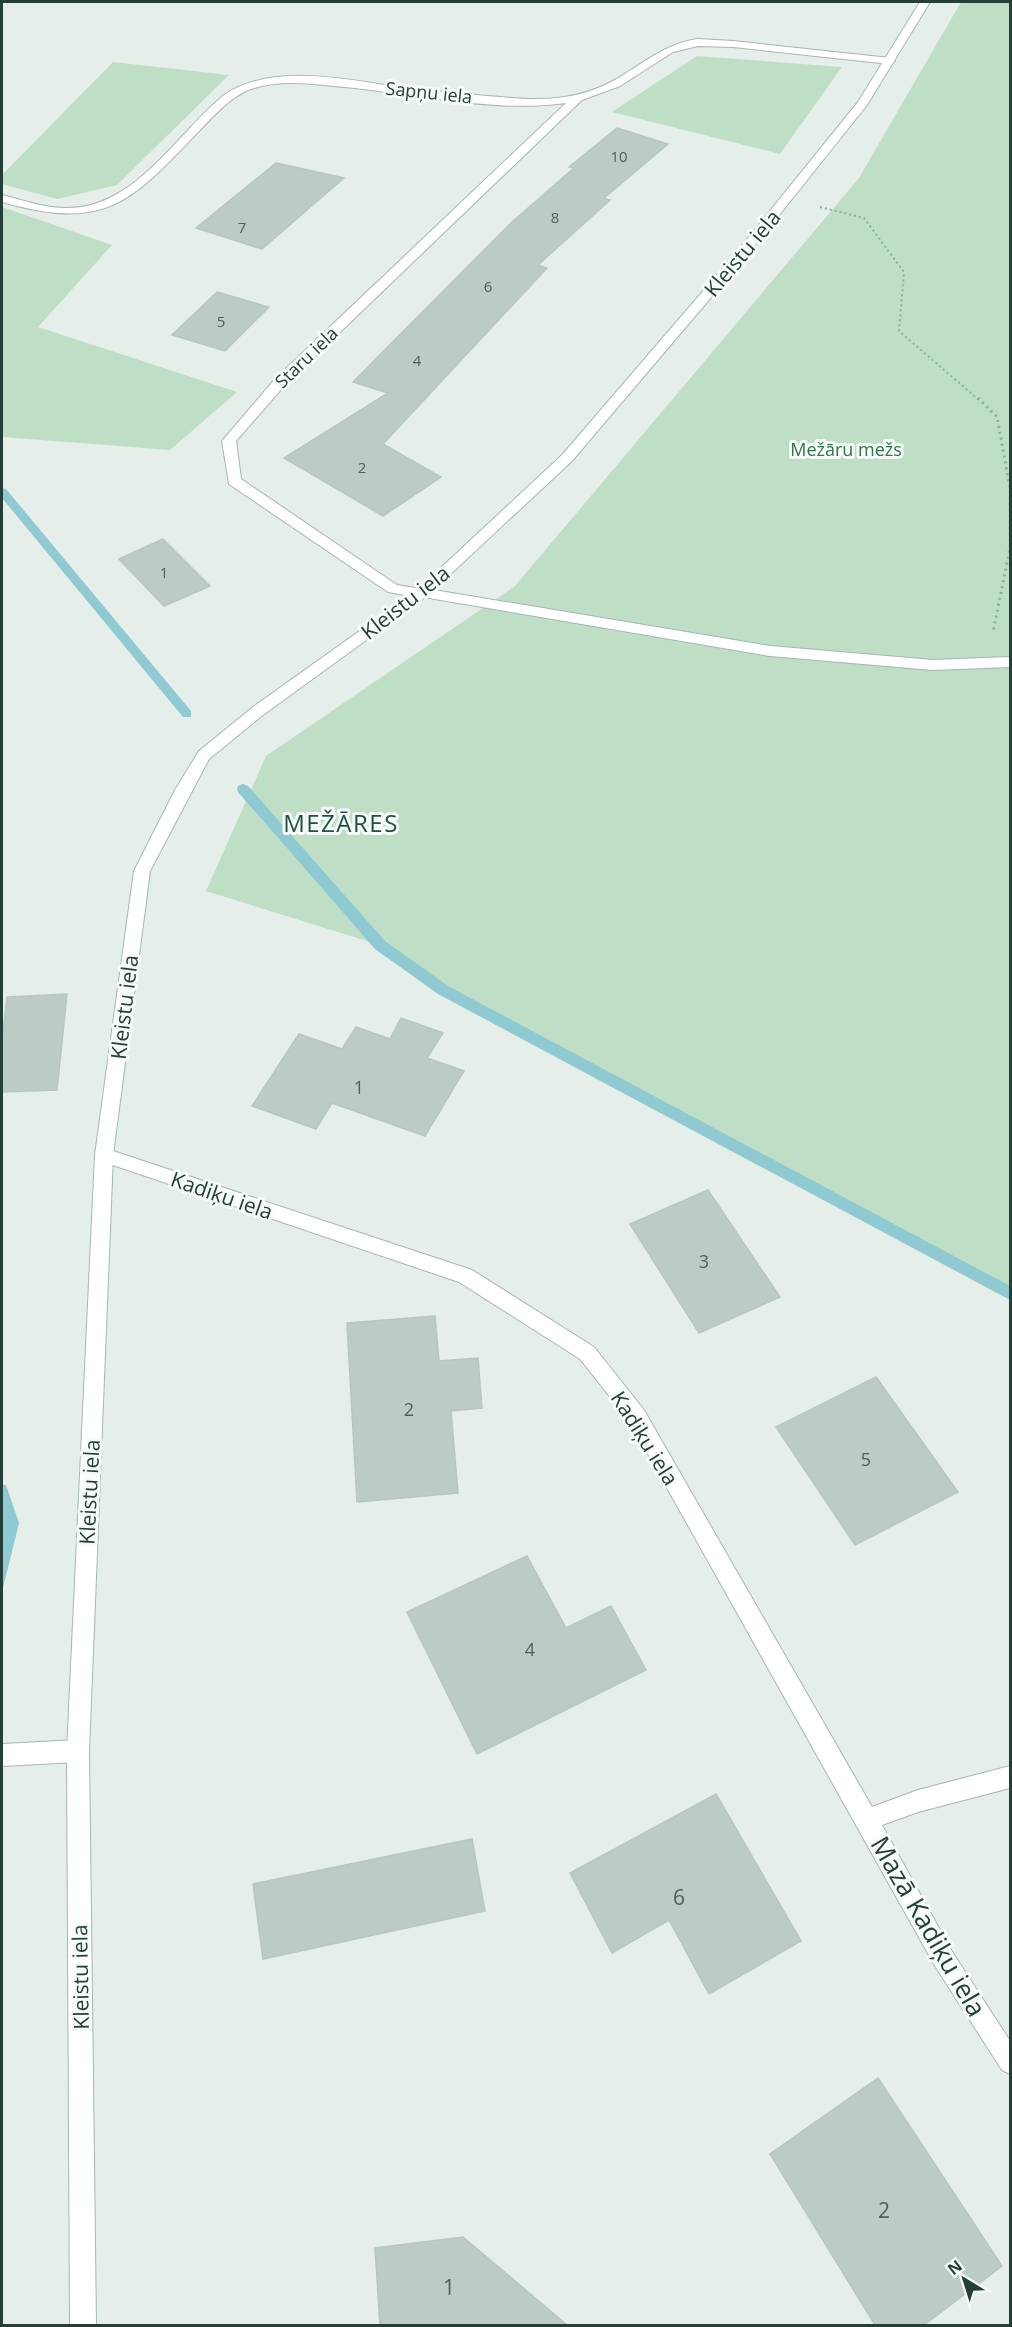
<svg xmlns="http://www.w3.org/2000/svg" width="1012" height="2327" viewBox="0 0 1012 2327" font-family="'Open Sans',sans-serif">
  <rect width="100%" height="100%" fill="#e5eee9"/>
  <!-- green -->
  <path fill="#bfdec6" d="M961 2H1010V1293L443 990 380 945 206 891 266 756 515 586 859 178Z
    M697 56 842 67 780 154 612 112Z
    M113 62 229 75 117 185 57 199 2 184V175Z
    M2 207 112 245 38 327 237 392 170 450 2 437Z"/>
  <!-- water -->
  <path fill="#8fc9d1" d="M2 1485H6L19 1523 2 1592Z"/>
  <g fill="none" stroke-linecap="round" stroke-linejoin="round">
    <!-- stream -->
    <path fill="#8fc9d1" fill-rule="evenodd" d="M2 488 6 489 191 711V717H183L2 498Z
      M243 784 248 786 385 941 448 986 1010 1286V1300L438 994 375 949 238 792 237 789 238 786Z"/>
  </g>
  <!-- building -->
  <path fill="#bdcbc5" stroke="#b7c7c0" stroke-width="1.5" d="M617 128 668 144 604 198 610 200 538 265 547 268 383 444 441 477 383 516 284 458 388 393 353 382 512 222 574 168 569 167Z
    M276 163 344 178 262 249 196 228Z
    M217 292 269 307 225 351 172 335Z
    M163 539 210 586 164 606 119 559Z
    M67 994 57 1090 2 1092V1041L7 997Z
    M401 1018 443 1033 427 1058 464 1071 425 1136 332 1103 316 1129 252 1106 299 1034 342 1049 356 1027 390 1039Z
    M708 1190 780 1297 699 1333 630 1224Z
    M435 1316 439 1361 478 1358 482 1408 451 1411 458 1493 357 1502 347 1323Z
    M876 1377 958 1492 855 1545 776 1427Z
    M527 1556 566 1628 611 1606 646 1670 477 1754 407 1612Z
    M716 1794 801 1941 709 1994 669 1920 612 1953 570 1873Z
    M472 1839 485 1911 263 1959 253 1884Z
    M878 2078 1002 2266 924 2325H875L770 2154Z
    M463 2237 567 2325H380L375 2248Z"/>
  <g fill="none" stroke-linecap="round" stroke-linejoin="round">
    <!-- lane casing -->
    <g stroke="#a7b6b0" stroke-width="2">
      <path id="lane" d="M422 588 770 646 933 660 1010 657V667L933 670 770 656 417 596 415 593Z"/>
    </g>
    <!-- street casing -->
    <g stroke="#a7b6b0" stroke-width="2">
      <path id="street" d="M698 39 733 41 890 58 895 61 890 64 733 47 698 46 673 52 620 86 582 100 285 385 236 441 241 479 397 585 427 590 429 593 422 598 388 592 229 484 222 441 275 379 566 103C494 113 417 94 345 87 315 84 283 79 254 88 232 95 217 113 201 129 131 202 107 232 2 202V195C23 200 44 208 66 208 135 209 176 134 224 95 275 61 350 81 407 88 448 92 488 97 529 99 559 100 587 95 613 81 642 65 663 44 698 39Z
        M104 1148 472 1270 594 1347 644 1410 872 1807 918 1790 1010 1766V1788L918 1812 882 1825 951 1950 1010 2041V2074L1002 2070 935 1966 630 1422 580 1359 459 1282 98 1160 95 1155 98 1150Z
        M78 1740 86 1743 89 1751 86 1759 78 1762 2 1766V1744Z"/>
    </g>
    <!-- secondary casing -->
    <g stroke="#a3b9b1" stroke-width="2">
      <path id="secondary" d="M920 2H930L867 105 748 254 572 461 427 596 263 715 209 759 150 871 113 1155 89 1751 96 2326H70L67 1751 95 1155 134 871 175 790 199 751 253 707 417 590 562 455 740 248 858 102Z"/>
    </g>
    <!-- path-far1 -->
    <path stroke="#86b0a2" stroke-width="2" stroke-dasharray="2 3" stroke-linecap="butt" d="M820 207 864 218 904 272 899 331 979 400"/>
    <!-- path -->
    <path stroke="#86b0a2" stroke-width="3" stroke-dasharray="2 4" stroke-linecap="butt" d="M978 398 997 417 1010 488V548L993 632"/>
    <!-- lane -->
    <use href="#lane" fill="#fff" fill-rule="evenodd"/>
    <!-- street -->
    <use href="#street" fill="#fff" fill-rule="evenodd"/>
    <!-- secondary -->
    <use href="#secondary" fill="#fff" fill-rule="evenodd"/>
  </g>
  <g text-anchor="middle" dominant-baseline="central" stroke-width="6" stroke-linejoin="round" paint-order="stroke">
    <!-- far-number labels -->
    <g font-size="15" fill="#4a625a">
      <text x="619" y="156">10</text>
      <text x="555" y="217">8</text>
      <text x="242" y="227">7</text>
      <text x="488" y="286">6</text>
      <text x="221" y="321">5</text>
      <text x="417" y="360">4</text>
      <text x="362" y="467">2</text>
      <text x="164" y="572">1</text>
    </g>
    <!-- far-street labels -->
    <g font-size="18" fill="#243f37" stroke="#f6faf8">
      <text transform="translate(429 92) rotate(6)">Sapņu iela</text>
      <text transform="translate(306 357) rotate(-44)">Staru iela</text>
    </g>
    <!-- far-park labels -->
    <g font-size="18" fill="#2f7548" stroke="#f6faf8">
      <text x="846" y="449">Mežāru mežs</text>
    </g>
    <!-- number labels -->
    <g font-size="18" fill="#4a625a">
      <text x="359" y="1087">1</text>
      <text x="704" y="1261">3</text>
      <text x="409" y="1409">2</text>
      <text x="866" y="1459">5</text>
      <text x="530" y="1649">4</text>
    </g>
    <!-- street labels -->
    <g font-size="21" fill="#243f37" stroke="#f6faf8">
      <text transform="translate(742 253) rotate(-50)">Kleistu iela</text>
      <text transform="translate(405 602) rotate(-38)">Kleistu iela</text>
      <text transform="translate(124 1007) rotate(-83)">Kleistu iela</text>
      <text transform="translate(222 1195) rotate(19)">Kadiķu iela</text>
      <text transform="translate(645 1438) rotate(58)">Kadiķu iela</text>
      <text transform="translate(89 1492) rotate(-87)">Kleistu iela</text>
      <text transform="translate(80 1977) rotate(-91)">Kleistu iela</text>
    </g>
    <!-- near-number labels -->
    <g font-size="21" fill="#4a625a">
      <text x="679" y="1897">6</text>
      <text x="884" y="2210">2</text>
      <text x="449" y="2287">1</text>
    </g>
    <!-- quarter labels -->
    <g font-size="24" letter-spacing="1.5" fill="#205144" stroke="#f6faf8">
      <text x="341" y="822">MEŽĀRES</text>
    </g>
    <!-- near-street labels -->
    <g font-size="26" fill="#243f37" stroke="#f6faf8">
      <text transform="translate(929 1926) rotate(60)">Mazā Kadiķu iela</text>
    </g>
  </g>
  <!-- border -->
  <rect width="1012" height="2327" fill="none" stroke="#243f37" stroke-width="6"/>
  <!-- north arrow -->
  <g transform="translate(964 2279) rotate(322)" stroke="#f6faf8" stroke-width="4.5" paint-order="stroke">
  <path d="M0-4.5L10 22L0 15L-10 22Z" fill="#243f37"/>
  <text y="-9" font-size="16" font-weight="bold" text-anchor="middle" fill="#243f37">N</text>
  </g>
</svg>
